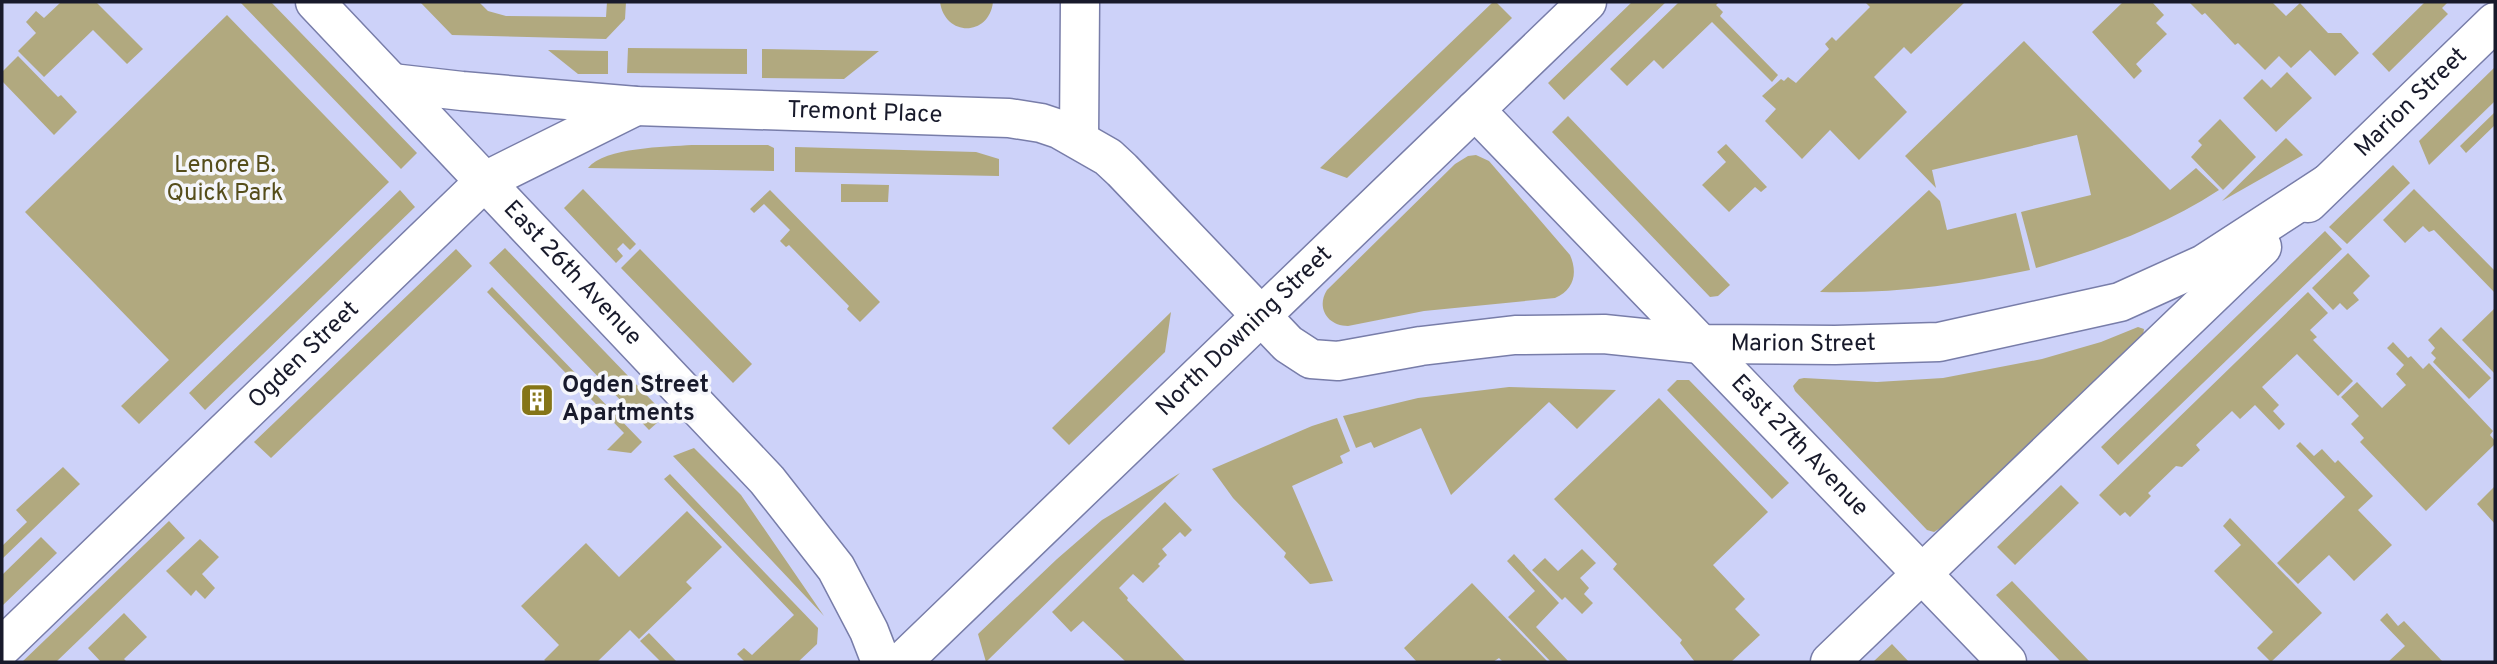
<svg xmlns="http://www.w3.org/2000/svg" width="2497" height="664" viewBox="0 0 2497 664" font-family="Overpass,sans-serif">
  <rect width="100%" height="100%" fill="#cdd2f9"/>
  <!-- green -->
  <path fill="#b1a97f" d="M61 2H96L143 49 127 64 93 30 44 77 18 51 36 33 26 22 36 11 44 18Z
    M240 2H271L417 153 401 169Z
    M420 2H479L488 11 506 16 606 17 607 2H626L625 19 606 39 452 35Z
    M940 2H993C989 37 945 37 940 2Z
    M1493 2H1496L1512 18 1347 178 1320 168Z
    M1632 2H1666L1564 100 1548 83Z
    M1679 2H1719L1716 5 1723 12 1720 16 1778 75 1772 82 1712 22 1663 69 1654 60 1627 86 1610 69Z
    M1865 2H1965L1911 54 1904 47 1874 77 1907 112 1859 160 1830 130 1802 159 1765 121 1776 109 1762 96 1781 79 1784 81 1788 77 1796 83 1829 49 1825 44 1832 37 1836 41 1870 7Z
    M2123 2H2152L2164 15 2156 23 2167 34 2136 64 2142 71 2134 79 2092 32Z
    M2189 2H2272L2286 16 2300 3 2328 33H2341L2359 53 2335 76 2310 50 2291 68 2279 56 2265 70 2238 43 2235 45 2205 13 2202 15Z
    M2425 2H2448L2442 8 2448 14 2389 72 2372 54Z
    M227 15 389 182 139 424 121 406 169 360 25 212Z
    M2024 41 2170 190 2196 168 2219 190C2162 227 2101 249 2036 268L2021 212 2091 195 2077 135 1932 170 1936 188 1905 156Z
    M628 48 747 49V74L627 73Z
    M762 49H763L879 51 844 79 762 78Z
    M548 50 608 51V74H578Z
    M18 56 58 97 61 95 77 112 54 135 2 81V72Z
    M2495 67V101L2429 165 2419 141Z
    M2287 72 2312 98 2276 132 2243 98 2262 79 2271 88Z
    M2495 112V125L2466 153 2460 146Z
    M1568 116 1730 285 1718 296 1710 297 1552 132Z
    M2220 119 2256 157 2223 190 2191 157 2202 145 2198 141Z
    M2286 138 2303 155 2222 201Z
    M1726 144 1767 187 1761 192 1755 187 1729 212 1702 185 1726 162 1717 152Z
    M692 145H768L774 148V171L588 168C605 147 666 147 692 145Z
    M795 147 976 152 999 159V176L795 172Z
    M1476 155 1489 161 1570 255C1578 273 1574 290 1555 298L1424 311 1348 326C1327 326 1316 307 1327 290L1455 164 1468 156Z
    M2393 165 2410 183 2347 244 2329 227Z
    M841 184 889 185 888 202H841Z
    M583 189 636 244 630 250 623 243 617 249 623 256 616 263 564 208Z
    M2414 189 2495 271V293L2434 230 2429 232 2423 226 2405 243 2383 220Z
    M400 190 415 207 205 410 189 393Z
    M770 190 880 302 860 322 847 309 849 306 789 245 786 247 780 241 790 230 764 204 754 213 750 209Z
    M1929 190 1940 201 1947 230 2016 213 2030 270C1960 285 1892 294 1820 292Z
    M2325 231 2342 249 2118 465 2101 447Z
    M505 248 657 406 658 422 649 430 489 263Z
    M456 249 472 266 271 458 254 442Z
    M640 249 752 364 733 383 621 268Z
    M2348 253 2370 276 2353 293 2359 300 2347 310 2340 303 2333 310 2312 288Z
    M492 287 642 442 631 453 607 450 624 433 487 292Z
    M2308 292 2328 313 2310 330 2317 337 2313 340 2353 381 2338 396 2297 354 2262 387 2279 405 2273 411 2285 424 2279 430 2255 405 2240 419 2232 411 2196 445 2200 450 2182 467 2176 466 2148 493 2151 496 2130 517 2125 512 2120 516 2099 495Z
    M2495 308V374L2462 340Z
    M1171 312 1165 352 1069 445 1052 428Z
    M2138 327 2144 329 2143 336 1942 527 1934 532 1927 530 1795 391 1793 386 1799 379 1804 378 1877 382 1943 378 2042 359 2101 342Z
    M2441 327 2491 378 2469 399 2433 362 2436 358 2431 353 2435 348 2428 340Z
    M2393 342 2408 358 2411 356 2423 369 2429 363 2493 431 2490 435 2495 441V444L2426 511 2360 442 2364 438 2351 424 2359 416 2341 397 2357 382 2382 408 2406 385 2396 374 2404 365 2387 348Z
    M1677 380H1689L1789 483 1772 499 1667 390Z
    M1509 387 1616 390 1577 429 1549 402 1451 495 1421 428 1374 448 1371 442 1356 448 1343 416 1418 398Z
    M1659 398 1768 512 1713 565 1745 599 1735 609 1760 635 1731 662H1695L1680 643 1682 640 1613 569 1617 564 1554 499Z
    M1337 418 1350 451 1340 456 1343 463 1292 486 1333 581 1310 584 1284 557 1286 553 1233 498 1212 469 1312 426Z
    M2300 442 2314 456 2322 449 2335 463 2338 460 2373 496 2358 510 2392 545 2354 581 2329 555 2298 584 2277 563 2345 497 2296 446Z
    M694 448 741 495 824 616 673 456Z
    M63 467 80 484 2 559V546L27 522 16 510Z
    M1180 473 986 662 978 634 1057 559 1102 520Z
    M670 474 818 628 817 644 798 662H745L737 654 744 648 752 655 794 615 664 479Z
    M2061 485 2079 503 2015 565 1997 547Z
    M2495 486V524L2477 504Z
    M1165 502 1192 530 1185 537 1180 532 1162 549 1167 555 1158 564 1160 566 1143 583 1133 574 1119 588 1128 598 1127 600 1186 662H1126L1083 621 1071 632 1052 612Z
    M687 511 722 547 686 582 692 588 639 639 630 630 597 662H547L544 660 559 645 521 606 586 543 619 577Z
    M2230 518 2322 613 2271 662 2257 648 2273 632 2214 571 2241 545 2223 526Z
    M169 521 185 538 56 662H22Z
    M41 537 57 553 2 606V575Z
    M200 539 219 557 202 574 215 588 205 599 196 590 191 596 166 571Z
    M1582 549 1596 563 1580 578 1589 588 1584 594 1593 603 1582 614 1565 597 1562 600 1532 570 1545 558 1558 571Z
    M1514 554 1559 603 1536 627 1569 662H1551L1508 617 1535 591 1507 561Z
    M2012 581 2090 662H2061L1996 595Z
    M1472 583 1548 662H1503L1499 658 1493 662H1417L1404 648Z
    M124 613 147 637 124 659 127 662H101L88 648Z
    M2387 613 2398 626 2404 621 2443 662H2388L2405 646 2380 620Z
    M649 633 677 662H661L640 641Z
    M1892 644 1909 662H1873Z"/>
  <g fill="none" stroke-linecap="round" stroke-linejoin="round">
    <!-- street casing -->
    <g stroke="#787da9" stroke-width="41">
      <g id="street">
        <path id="s1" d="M392 83 462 91 636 106 1009 118 1041 123 1059 129 1108 157 1122 170 1288 344 1311 359 1338 361 1421 346 1515 335 1604 334 1700 344 1835 345 1939 342 2120 302 2204 264 2327 184"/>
        <path id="s2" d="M1475 110 2007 662"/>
        <path d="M1079 138 1080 2"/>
        <path id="s3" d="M2308 203 2495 22"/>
        <path id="s4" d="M2 647 485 181 636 106"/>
        <path d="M1830 662 2262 247"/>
      </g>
    </g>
    <!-- secondary casing -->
    <g stroke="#787da9" stroke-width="41">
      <g id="secondary">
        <path id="s5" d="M315 2 767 480 836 568 869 631 881 662"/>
        <path id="s6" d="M902 662 1587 2"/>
      </g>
    </g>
    <!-- street -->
    <use href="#street" stroke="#fff" stroke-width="38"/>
    <!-- secondary -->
    <use href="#secondary" stroke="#fff" stroke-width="38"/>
  </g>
  <!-- icons -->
  <defs>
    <g id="building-square" transform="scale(1.75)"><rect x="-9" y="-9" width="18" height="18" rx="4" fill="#857518" stroke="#f5f6fb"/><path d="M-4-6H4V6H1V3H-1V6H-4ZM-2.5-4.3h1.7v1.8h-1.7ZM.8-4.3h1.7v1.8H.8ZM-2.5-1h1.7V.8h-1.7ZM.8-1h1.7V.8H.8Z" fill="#fff"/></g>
  </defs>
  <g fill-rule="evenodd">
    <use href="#building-square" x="537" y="400"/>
  </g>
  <g text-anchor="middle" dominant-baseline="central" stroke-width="7" stroke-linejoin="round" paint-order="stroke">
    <!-- street labels -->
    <g font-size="24" fill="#181a2b" stroke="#f5f6fb">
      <text stroke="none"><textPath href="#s3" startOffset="144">Marion Street</textPath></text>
      <text stroke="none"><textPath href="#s1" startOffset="474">Tremont Place</textPath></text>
      <text stroke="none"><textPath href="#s5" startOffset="374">East 26th Avenue</textPath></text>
      <text stroke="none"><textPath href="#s6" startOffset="476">North Downing Street</textPath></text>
      <text stroke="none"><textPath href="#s1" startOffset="1508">Marion Street</textPath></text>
      <text stroke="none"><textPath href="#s4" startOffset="420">Ogden Street</textPath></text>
      <text stroke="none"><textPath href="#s2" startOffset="467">East 27th Avenue</textPath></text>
    </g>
    <!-- park labels -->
    <g font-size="24" fill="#554d1b" stroke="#f5f6fb">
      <text x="225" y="166">Lenore B.<tspan x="225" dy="28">Quick Park</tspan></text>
    </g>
    <!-- poi labels -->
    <g font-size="24" font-weight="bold" fill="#181a2b" stroke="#f5f6fb" text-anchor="start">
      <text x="562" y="386">Ogden Street<tspan x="562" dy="28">Apartments</tspan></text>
    </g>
  </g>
  <!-- border -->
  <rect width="2497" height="664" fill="none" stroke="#181a2b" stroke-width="7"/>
</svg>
